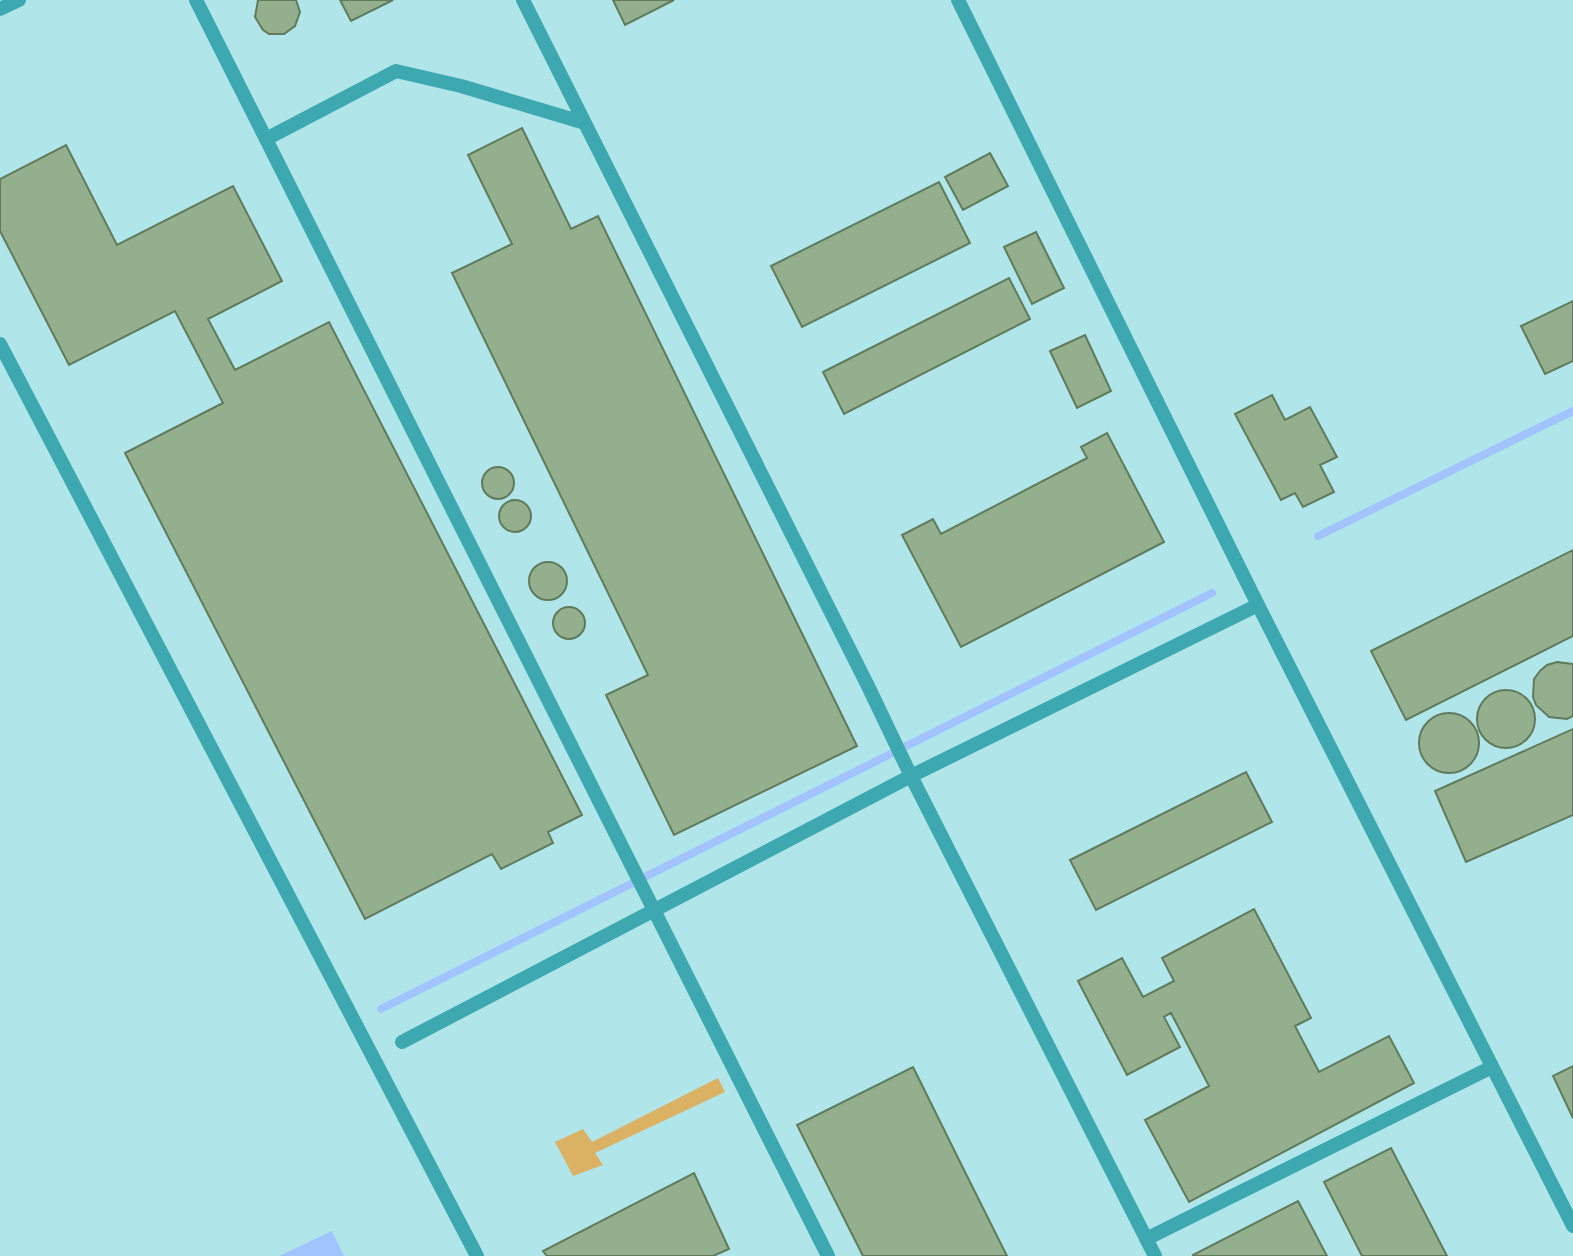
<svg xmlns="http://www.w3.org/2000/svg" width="1573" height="1256" viewBox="0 0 1573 1256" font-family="'Exo 2',sans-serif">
  <rect width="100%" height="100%" fill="#b0e6ea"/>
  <!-- green -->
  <path fill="#dbb164" d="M718 1078 725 1092 595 1153 603 1165 573 1176 555 1142 583 1129 592 1142Z"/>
  <!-- water -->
  <path fill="#a1c4ff" d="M332 1231 344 1256H279Z"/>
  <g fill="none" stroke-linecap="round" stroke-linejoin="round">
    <!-- stream -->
    <path stroke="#a1c4ff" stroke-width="8" d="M1318 536 1573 411
      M381 1009 1212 593"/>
  </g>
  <!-- building -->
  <path fill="#93af8e" stroke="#607b5c" stroke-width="2" d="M258 0H296L300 12 295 26 284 34H269L263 30 255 17Z
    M340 0H393L351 21Z
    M613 0H674L625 25Z
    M522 128 571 229 598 216 857 746 674 835 606 695 648 675 452 273 512 244 468 155Z
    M66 145 117 245 233 186 282 281 208 319 235 370 329 322 582 815 548 832 553 843 501 869 492 854 365 919 125 453 223 403 175 311 69 365 0 231V179Z
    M990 153 1008 186 963 210 945 177Z
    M939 182 970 243 802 327 771 266Z
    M1036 232 1064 288 1032 304 1004 247Z
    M1009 278 1030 319 844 414 823 372Z
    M1573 301V361L1545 374 1521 326Z
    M1085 335 1111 391 1077 408 1050 351Z
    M1272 395 1285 420 1310 407 1337 457 1320 465 1334 492 1303 507 1295 493 1281 500 1235 414Z
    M1107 433 1164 542 961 647 902 535 933 519 941 534 1087 458 1081 447Z
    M482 483a16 16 0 1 1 32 0a16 16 0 1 1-32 0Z
    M499 516a16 16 0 1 1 32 0a16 16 0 1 1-32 0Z
    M1573 550V636L1406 720 1371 651Z
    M529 581a19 19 0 1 1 38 0a19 19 0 1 1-38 0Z
    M553 623a16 16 0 1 1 32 0a16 16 0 1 1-32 0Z
    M1557 662 1573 664V716L1567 719 1549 717 1536 705 1533 697 1534 679 1540 671 1547 665Z
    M1477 719a29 29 0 1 1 58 0a29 29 0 1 1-58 0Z
    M1419 743a30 30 0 1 1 60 0a30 30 0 1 1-60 0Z
    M1573 729V815L1466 862 1435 791Z
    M1246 772 1272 822 1096 910 1070 860Z
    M1254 909 1311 1018 1295 1026 1319 1072 1389 1036 1414 1083 1189 1202 1145 1120 1209 1086 1171 1013 1164 1017 1180 1047 1127 1075 1078 981 1122 958 1143 997 1174 981 1162 958Z
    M1573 1066V1118L1553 1076Z
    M913 1067 967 1176 1007 1256H863L797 1125Z
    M1391 1148 1447 1256H1362L1324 1182Z
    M694 1173 729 1249 713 1256H547L543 1251Z
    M1298 1201 1327 1256H1194L1193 1255Z"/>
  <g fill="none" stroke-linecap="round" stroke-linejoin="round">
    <!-- lane -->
    <path stroke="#3da8af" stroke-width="14" d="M196 0 828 1256
      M523 0 867 684 911 776 1155 1256
      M958 0 1258 605 1573 1226
      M0 9 19 0
      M266 139 396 71 461 86 585 123
      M0 344 477 1256
      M402 1042 911 776 1258 605
      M1146 1239 1492 1067"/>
  </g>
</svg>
